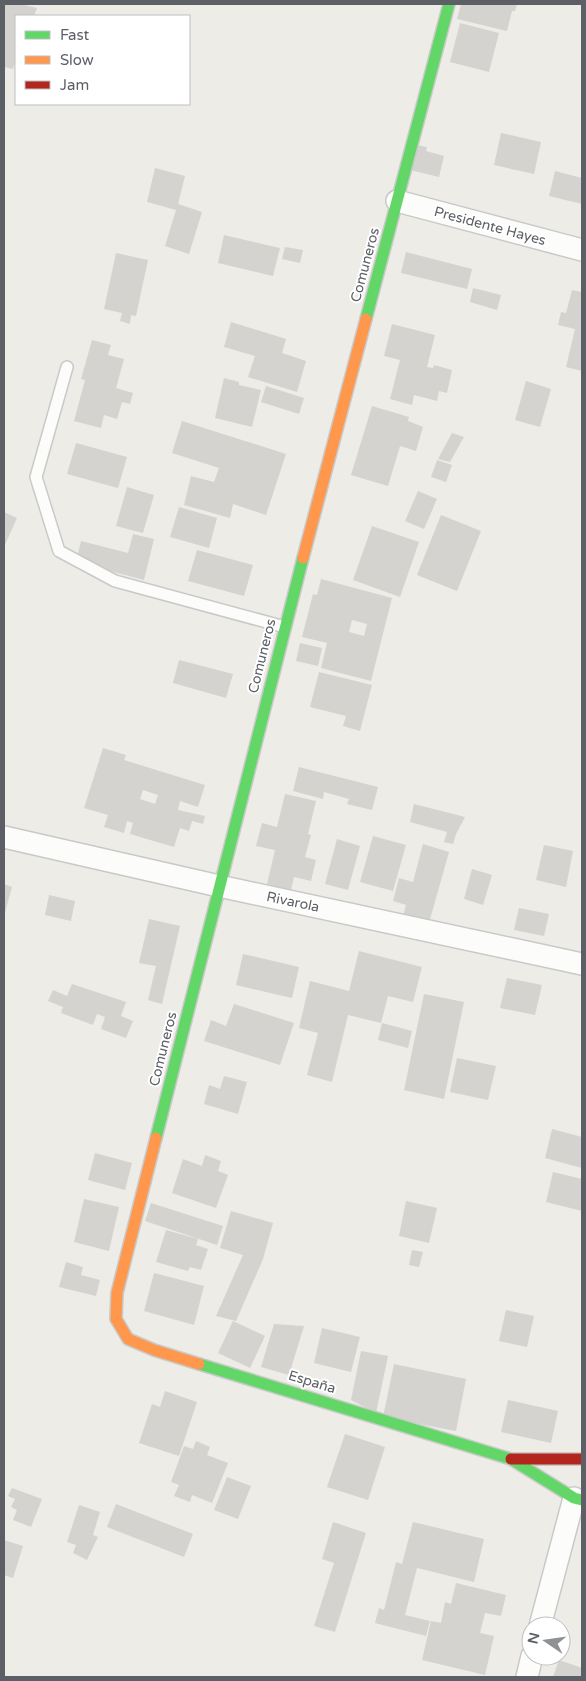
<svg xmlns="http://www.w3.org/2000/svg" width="586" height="1681" viewBox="0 0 586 1681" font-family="'Varela Round',sans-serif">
  <rect width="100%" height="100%" fill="#edece7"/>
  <!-- building -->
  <path fill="#d4d3d0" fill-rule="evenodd" d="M4 4H20L37 8 34 16H16V62H15L13 69 4 67Z
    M461 4H517L515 11H512L507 31 457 19Z
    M460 23 499 33 489 72 450 62Z
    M501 133 541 142 534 174 494 165Z
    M416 145 427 147 426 151 444 156 439 177 410 170Z
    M155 168 185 176 178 204 202 212 189 254 165 246 176 210 147 202Z
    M555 171 582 178V204L549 196Z
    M224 235 280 248 273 276 218 263Z
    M285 247 303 250 300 263 282 259Z
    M406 252 472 269 467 289 401 273Z
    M116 253 148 260 136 316 131 315 130 324 120 321 122 313 104 309Z
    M473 288 501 295 497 310 470 302Z
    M572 290 582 292V371L566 367 575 329 558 325 561 312 566 313Z
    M231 322 286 339 282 353 306 361 297 392 248 377 255 356 224 347Z
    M392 324 435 335 427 367 433 368 434 365 452 370 447 393 439 391 437 401 414 395 412 405 390 399 400 360 384 356Z
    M92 340 111 345 108 355 124 359 116 388 133 393 130 404 122 402 117 419 104 415 101 428 74 421 85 380 81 379Z
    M224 378 239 382V385L261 390 252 427 215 418Z
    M526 381 551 389 540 427 515 420Z
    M266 386 304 398 299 414 261 402Z
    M372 406 409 417 408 421 423 427 416 451 400 446 388 486 351 475Z
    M182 421 286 454 266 515 233 504 230 518 184 505 191 476 214 482 219 468 172 453Z
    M452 433 464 437 450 462 438 459Z
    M76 443 127 457 118 488 67 474Z
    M437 460 452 465 446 482 431 477Z
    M127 487 154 495 143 533 116 526Z
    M418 491 437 499 424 529 405 521Z
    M179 507 217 518 209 548 170 537Z
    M4 512 17 518 4 547Z
    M441 515 481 531 457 591 417 575Z
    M372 526 419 542 400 597 353 580Z
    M133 534 154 539 144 580 76 562 81 541 128 553Z
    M197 550 253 565 244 596 188 581Z
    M321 579 392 598 371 681 321 668 327 643 302 637 313 594 317 595ZM352 620 367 624 364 636 349 632Z
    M300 643 322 648 318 666 296 661Z
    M179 660 233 674 226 698 173 683Z
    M319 672 372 685 360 731 343 726 346 716 310 707Z
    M103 748 126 755 124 760 205 785 198 807 180 801 178 810 205 816 203 824 192 821 189 831 180 828 174 847 130 834 133 823 127 821 124 833 104 827 108 815 84 808ZM143 790 158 795 155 804 140 799Z
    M299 767 378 787 372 810 347 804 349 799 324 792 323 799 293 791Z
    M285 794 316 801 308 834 311 835 305 857 316 860 311 881 294 877 291 890 267 884 275 850 256 846 262 823 277 827Z
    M414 804 465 817 456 834 453 844 444 842 447 832 410 822Z
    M373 836 406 845 393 891 360 882Z
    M337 839 360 846 348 890 325 884Z
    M423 844 449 852 429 923 403 916 406 905 393 901 399 878 413 882Z
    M544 845 573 851 566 887 536 880Z
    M472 869 492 875 483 905 464 899Z
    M4 884 12 887 4 916Z
    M49 895 75 901 71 921 45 915Z
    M519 908 549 914 544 936 514 930Z
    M149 919 180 926 162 1004 148 1000 156 966 139 963Z
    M359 951 422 967 413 1002 388 996 381 1023 348 1015 332 1082 307 1075 318 1033 299 1028 310 981 349 991Z
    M243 954 299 967 292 998 236 985Z
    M507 978 542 985 535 1015 500 1008Z
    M72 984 126 1002 121 1016 133 1021 126 1038 101 1029 105 1017 97 1014 93 1025 61 1013 63 1007 48 1001 53 990 67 996Z
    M424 994 464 1002 444 1099 404 1090Z
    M234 1004 294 1023 280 1065 204 1041 211 1020 226 1026Z
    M382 1023 412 1031 408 1048 378 1040Z
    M457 1058 496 1066 488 1100 450 1092Z
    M224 1076 247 1082 238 1114 204 1104 209 1085 220 1089Z
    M552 1129 582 1137V1168L545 1158Z
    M95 1153 132 1163 125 1190 88 1180Z
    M205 1155 221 1161 218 1171 228 1175 216 1208 172 1193 183 1159 202 1166Z
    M553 1172 582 1179V1211L546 1202Z
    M84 1199 119 1207 109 1251 74 1242Z
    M406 1201 437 1208 429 1243 399 1236Z
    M151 1203 223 1226 217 1245 145 1221Z
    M231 1211 273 1223 263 1259 236 1321 216 1316 243 1255 220 1248Z
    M166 1230 198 1239 196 1245 208 1249 201 1270 190 1267 188 1271 156 1262Z
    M412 1250 423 1252 419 1267 409 1265Z
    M66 1262 83 1267 81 1275 100 1280 96 1296 59 1287Z
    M154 1273 204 1286 194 1325 144 1311Z
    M506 1310 534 1316 527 1347 499 1341Z
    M233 1321 265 1336 250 1368 218 1353Z
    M274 1324 304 1326 289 1375 261 1367Z
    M322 1328 360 1337 351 1372 314 1363Z
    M361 1351 388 1356 376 1413 351 1400Z
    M394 1364 466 1379 456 1431 383 1417Z
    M165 1391 197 1402 179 1456 139 1443 152 1404 160 1407Z
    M508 1400 558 1411 551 1443 501 1432Z
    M345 1434 385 1447 368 1500 327 1487Z
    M196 1441 210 1447 207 1455 228 1463 212 1503 192 1495 190 1502 174 1496 179 1485 171 1482 184 1446 193 1449Z
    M227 1477 251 1486 238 1519 214 1510Z
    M12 1488 42 1499 31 1527 13 1520 17 1510 11 1507 15 1499 8 1496Z
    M116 1504 193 1534 184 1557 107 1527Z
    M79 1505 100 1512 93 1535 98 1537 87 1560 73 1553 76 1545 67 1542Z
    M333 1522 366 1533 335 1632 314 1626 334 1563 322 1559Z
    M413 1522 484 1539 474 1582 417 1568 405 1615 430 1621 426 1636 375 1623 379 1608 384 1610 396 1562 402 1564Z
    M4 1540 23 1546 13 1578 4 1575Z
    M456 1583 506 1595 501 1616 485 1613 480 1633 494 1636 485 1675 422 1660 431 1621 441 1623 445 1602 451 1604Z
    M559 1660 582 1668V1677H553Z"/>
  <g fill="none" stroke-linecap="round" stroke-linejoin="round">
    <!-- lane casing -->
    <g stroke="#c9c9c8" stroke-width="14">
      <path id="lane" d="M67 367 36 477 59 551 115 581 285 627"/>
    </g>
    <!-- street casing -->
    <g stroke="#c9c9c8" stroke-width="24">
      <path id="street" d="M397 201 582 250
        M4 837 219 886 582 964
        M540 1626 574 1498
        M527 1677 532 1656"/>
    </g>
    <!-- fast casing -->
    <g stroke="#c9cac9" stroke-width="14">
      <path id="fast" d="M366 319 449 4
        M156 1138 303 558
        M199 1364 511 1459 574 1498 582 1500"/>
    </g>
    <!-- slow casing -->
    <g stroke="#c9cac9" stroke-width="14">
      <path id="slow" d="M303 558 366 319
        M156 1138 117 1293 116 1319 128 1339 154 1350 199 1364"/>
    </g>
    <!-- jam casing -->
    <g stroke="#c9cac9" stroke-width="14">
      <path id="jam" d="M511 1459H582"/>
    </g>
    <!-- lane -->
    <use href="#lane" stroke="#fcfcfb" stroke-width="11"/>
    <!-- street -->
    <use href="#street" stroke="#fcfcfb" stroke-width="21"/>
    <!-- fast -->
    <use href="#fast" stroke="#63d668" stroke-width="11"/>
    <!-- slow -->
    <use href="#slow" stroke="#ff974d" stroke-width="11"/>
    <!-- jam -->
    <use href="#jam" stroke="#b3261e" stroke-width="11"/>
  </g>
  <g text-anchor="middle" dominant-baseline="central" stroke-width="4" stroke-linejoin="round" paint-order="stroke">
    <!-- street labels -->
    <g font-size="14" fill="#5c6066" stroke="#fff">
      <text transform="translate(490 226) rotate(15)">Presidente Hayes</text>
      <text transform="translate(365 265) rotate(-75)">Comuneros</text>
      <text transform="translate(262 656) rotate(-76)">Comuneros</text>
      <text transform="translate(293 902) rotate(12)">Rivarola</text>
      <text transform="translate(163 1049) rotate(-76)">Comuneros</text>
      <text transform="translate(312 1382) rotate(17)">España</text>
    </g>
  </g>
  <!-- border -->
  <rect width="586" height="1681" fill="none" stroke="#5c6066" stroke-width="10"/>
  <!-- legend -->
  <rect x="15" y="15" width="175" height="90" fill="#ffffff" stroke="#bebfc2"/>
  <rect x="25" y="31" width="25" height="8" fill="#63d668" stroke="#bebfc2"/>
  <text x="60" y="40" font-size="15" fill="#5c6066">Fast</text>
  <rect x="25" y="56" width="25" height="8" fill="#ff974d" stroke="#bebfc2"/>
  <text x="60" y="65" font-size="15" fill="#5c6066">Slow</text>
  <rect x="25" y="81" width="25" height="8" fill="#b3261e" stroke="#bebfc2"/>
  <text x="60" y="90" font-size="15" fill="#5c6066">Jam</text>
  <!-- north arrow -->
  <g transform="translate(546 1641) rotate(283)"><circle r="24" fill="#ffffff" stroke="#bebfc2"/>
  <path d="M0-4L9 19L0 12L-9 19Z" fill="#8f9193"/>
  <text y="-8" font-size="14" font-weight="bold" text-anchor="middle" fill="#5c6066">N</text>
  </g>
</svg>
